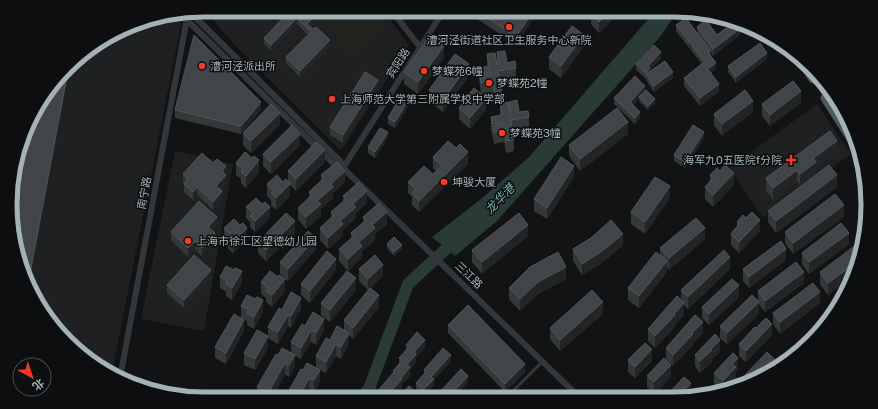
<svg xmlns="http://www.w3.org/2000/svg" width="878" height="409" viewBox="0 0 878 409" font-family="'Public Sans','Noto Sans SC',sans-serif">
  <rect width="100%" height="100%" fill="#121314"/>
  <!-- built -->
  <path fill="#1e2021" d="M204 10H383L409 45 341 151 237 47Z
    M183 14 112 372 67 342 30 291 12 230 36 107 86 50 142 20Z
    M817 104 851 154 763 218 729 168Z
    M175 151 233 164 204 331 141 319Z"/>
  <!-- green -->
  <path fill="#20241c" d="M313 10H370L383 23 355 53 312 11Z"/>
  <!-- water -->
  <path fill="#2a3a37" d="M656 10 678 11 659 38 497 221 455 256 432 237 481 199 529 157Z"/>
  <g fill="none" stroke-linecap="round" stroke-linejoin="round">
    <!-- river -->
    <path stroke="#2a3a37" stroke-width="12" d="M361 398 369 389 408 284 458 238"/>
    <!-- lane -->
    <path stroke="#333739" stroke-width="3" d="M506 398 543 361"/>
    <!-- street -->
    <path stroke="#333739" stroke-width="6" d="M391 10 420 47
      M190 12 341 162 343 168 580 398
      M187 20 337 167H339
      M343 168 444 10
      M120 378 188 13"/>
    <!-- primary -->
    <path stroke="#4f5658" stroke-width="9" d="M800 60 813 79
      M825 98 857 148"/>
    <!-- highway -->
    <path stroke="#5f686a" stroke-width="11" d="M811 67 853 131"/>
  </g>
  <!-- wall -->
  <path fill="#353839" d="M241 10H258L250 18Z
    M283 10H302L312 25 310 27 330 46 300 77 286 63V57L308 35 297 24 271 51 264 44V38L287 15Z
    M406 10H419L415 16Z
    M464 10H539L516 45Z
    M593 10H623L599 33 591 24V13Z
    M691 14 702 16 696 20Z
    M676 25 697 32V27L717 35 741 34 713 56 710 51V55L716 69 711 73 719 92 700 106 684 86V78L702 64 691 50V48L690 49 676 31Z
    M584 46 561 78 549 69V57Z
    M497 52 507 63 516 68V79L500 82 502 90V102L494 103 492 92 481 94 486 110 470 129 459 119V108L481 94 479 79V68L487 66V54L497 62Z
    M444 58 418 94 404 84V72Z
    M661 58 650 70V71L673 78 654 92 646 80V79L636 70V64Z
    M767 59 736 83 728 72V66Z
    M469 76 443 112 429 102V90Z
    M378 88 343 143 330 135V127Z
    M645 91 655 103 648 110 639 101V98L633 105 640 118 635 124 614 104V98Z
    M509 102 519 112 529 117V129L513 132 514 139V151L506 153 504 142 494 144 491 129V117L500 115V103L509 111Z
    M801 103 770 126 762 116V104Z
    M409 105 395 128 388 124V118Z
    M175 110H261L241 134 175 118Z
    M753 112 722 136 714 125V114Z
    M280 124 251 153 243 145V133Z
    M628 134 580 171 569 156V145Z
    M388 138 375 158 368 153V147Z
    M704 138 685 168 674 161V155Z
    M300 145 271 174 263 166V154Z
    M837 152 816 168V173L800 185 797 181 773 200 766 190V178Z
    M433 157 468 164 419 212 412 205V197L408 193V182L433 174 436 171 433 168Z
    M325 162 296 191 290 185V196L276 210 271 205V200L267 196V184L288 181V171Z
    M236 163 259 172 246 188 241 183V179L236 175Z
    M183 174H226V183L220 190 222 199 213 210 197 195 193 200 184 192V184L183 182Z
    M321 175 345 182 333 193V198L321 209V216L306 229 298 219V208L309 197V192L321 181Z
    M710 175 734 185 713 207 705 199V187L710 181Z
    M574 177 547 219 534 211V199Z
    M837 187 776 233 768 222V211Z
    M343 196 367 203 356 213V218L343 230V236L328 249 320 240V228L331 218V212L343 201Z
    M670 198 645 234 631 224V212Z
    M246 207 270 218 255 232 250 227V222L246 218Z
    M363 217 387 224 375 234V240L362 251V257L348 271 339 261V249L351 239V233L363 222Z
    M844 217 793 254 785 243V232Z
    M737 222 760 231 739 253 731 245V234L737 227Z
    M217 225 212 230 215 241 202 256 195 249 188 257 171 240V232Z
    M224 228 247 240 233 253 228 249V244L224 240Z
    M295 233 266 261 258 253V242Z
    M528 236 482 274 472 262V250Z
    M705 239 669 270 667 267V272L639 308 628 300V288L660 255V248Z
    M387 244 402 249 394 256 387 248Z
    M849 244 809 274 802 264V253Z
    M623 245 602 263 582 275 573 261V249Z
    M859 247 854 276 828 295 820 284V272Z
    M316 249 288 281 280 274V262Z
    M786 260 749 288 743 281V269Z
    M359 269 383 276 370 288 379 307 353 339 349 335V344L341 359 336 356 326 373 316 368V356L330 340 344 330V320L369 289 368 290 359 281Z
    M730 269 688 309 684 305V315L675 325V327L655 348 648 341V329L681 300V290Z
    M336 270 310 303 301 295V284Z
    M220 277 242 283 232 300 226 296V292L220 288Z
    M211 278 184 308 167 293V285Z
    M566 279 538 294 520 311 509 299V288Z
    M261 282 285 291 272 307 266 302V298L261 294Z
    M804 283 765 312 759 304V314L727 344 720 338V326L758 301V291Z
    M356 290 330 322 321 315V303Z
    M739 297 709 325 702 318V307Z
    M820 303 780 334 773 324V313Z
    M241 306 263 312 254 329 247 325V321L241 318Z
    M301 309 291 328 288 326 278 344 268 338V327L282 310Z
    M603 314 560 351 550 339V328Z
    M448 325 525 372 505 392 448 333Z
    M305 326 324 330 316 345 311 342 301 359 295 356V366L289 377 285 374 271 399H257V387L278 355 291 353V342Z
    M756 328 772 335 746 362 739 356V344Z
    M244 331 226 364 215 358V347Z
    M703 333 693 343V345L673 366 666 359V348Z
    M406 345 425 348 416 357V362L410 370V376L402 384V387L392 398H374V395L393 374V371L399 364V358L406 350Z
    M268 348 255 370 244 365V353Z
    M720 352 712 359V362L700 373 695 366V355Z
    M628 360 652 361 635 378 628 372Z
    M451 361 434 380V385L423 396 416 389V383L424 374V370Z
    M775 368 748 384 745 385V375Z
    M301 369 320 381 314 392 309 389 304 399H284Z
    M738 369 736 372V379L724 390 722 391 714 384V373Z
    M647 376 671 377 654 394 647 387Z"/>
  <!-- shaded-wall -->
  <path fill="#222425" d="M252 10H258L250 18V12Z
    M415 10H419L415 16Z
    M534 10H539L516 45V37Z
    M611 10H623L599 33V22Z
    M696 15 702 16 696 20Z
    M297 18V24L271 51V45Z
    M312 19V25L308 29 307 24Z
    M741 28V34L713 56V49Z
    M584 35V46L561 78V66Z
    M699 36V42L691 44V48L690 49V43Z
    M330 40V46L300 77V71Z
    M444 46V58L418 94V82Z
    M661 52V58L650 70V74H646V79V73L648 66Z
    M767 53V59L736 83V77Z
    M716 63V69L709 74V68Z
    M469 64V76L443 112V100Z
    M69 69 29 287 28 284 68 71Z
    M673 72V78L654 92V86Z
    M378 80V88L343 143V135Z
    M719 84V92L700 106V98Z
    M645 86V92L630 108V102Z
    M801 91V103L770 126V115Z
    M486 98V110L470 129V118Z
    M409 99V105L395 128V122Z
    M655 99V103L648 110V106Z
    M753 101V112L722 136V124Z
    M261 102V110L241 134V126Z
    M640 112V118L635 124V118Z
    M280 113V124L251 153V141Z
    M628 122V134L580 171V159Z
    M388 132V138L375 158V152Z
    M704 132V138L685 168V162Z
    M300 134V145L271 174V162Z
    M837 141V152L816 168V173L800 185V174L813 158Z
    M325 150V162L296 191V179Z
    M468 152V164L419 212V201Z
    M259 160V172L246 188V176Z
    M226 166V174L222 171Z
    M574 166V177L547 219V208Z
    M797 170V181L773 200V188Z
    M345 171V182L333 193V198L321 209V216L306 229V217L317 201 331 184Z
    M734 173V185L713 207V195Z
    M226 175V183L216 194V186Z
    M837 175V187L776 233V221Z
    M290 184V196L276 210V198Z
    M670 186V198L645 234V222Z
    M197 187V195L193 200V192Z
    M222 191V199L213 210V202Z
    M367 191V203L356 213V218L343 230V236L328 249V238L340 221 353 204Z
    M844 205V217L793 254V243Z
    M270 207V218L255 232V221Z
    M387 212V224L375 234V240L362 251V257L348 271V259L359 242 372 225Z
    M217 217V225L208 235V227Z
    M760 220V231L739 253V242Z
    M295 221V233L266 261V250Z
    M528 225V236L482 274V262Z
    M247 228V240L233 253V242Z
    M705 228V239L669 270V258Z
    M215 233V241L202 256V248Z
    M849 233V244L809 274V262Z
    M623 234V245L602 263 582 275V264Z
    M316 238V249L288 281V269Z
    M195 241V249L188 257V248Z
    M402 245V249L394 256V252Z
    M786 249V260L749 288V277Z
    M730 257V269L688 309V297Z
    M336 259V270L310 303V291Z
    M667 261V272L639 308V296Z
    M857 262 854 276 828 295V283Z
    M383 265V276L368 290V279Z
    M566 267V279L538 294 520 311V299L538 282Z
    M211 270V278L184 308V300Z
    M242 271V283L232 300V288Z
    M804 272V283L765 312V301Z
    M356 278V290L330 322V310Z
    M285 279V291L272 307V295Z
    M739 285V297L709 325V314Z
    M820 292V303L780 334V322Z
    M379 295V307L353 339V328Z
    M301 298V309L291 328V316Z
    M263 300V312L254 329V317Z
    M603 302V314L560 351V340Z
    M759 302V314L727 344V333Z
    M684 303V315L675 325V327L655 348V336Z
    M288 315V326L278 344V332Z
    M324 319V330L316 345V333Z
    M244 320V331L226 364V353Z
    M703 322V333L693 343V345L673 366V355Z
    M772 324V335L746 362V351Z
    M311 330V342L301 359V348Z
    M349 333V344L341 359V347Z
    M268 336V348L255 370V359Z
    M425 340V348L416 357V362L410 370V376L402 384V387L392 398H385L401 378 414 352Z
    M720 340V352L712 359V362L700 373V361L711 349Z
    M336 344V356L326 373V362Z
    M652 349V361L635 378V367Z
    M295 355V366L289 377V365Z
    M451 355V361L434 380V385L423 396V390L431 377Z
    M738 358V369L736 372V379L724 390 723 391V381L732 364Z
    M775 360V368L757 379Z
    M285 363V374L271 399H268V393Z
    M525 364V372L505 392V384Z
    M671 365V377L654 394V382Z
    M320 370V381L314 392V380Z
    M468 376V382L454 398H448Z
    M309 378V389L304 399H298Z
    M691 383V395L689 397H678Z
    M417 393V398H413Z"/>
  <!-- building -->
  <path fill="#414547" stroke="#505758" d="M248 10H252L250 12Z
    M289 10H302L312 19 307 24 313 29 316 27 330 40 300 71 286 57 311 32 297 18 271 45 264 38 290 11Z
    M476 10H534L516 37Z
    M593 10H611L599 22 591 13Z
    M686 18 699 36 690 43 676 25Z
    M706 20 717 35 734 22 737 23 741 28 713 49 697 27Z
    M572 26 584 35 561 66 549 57Z
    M194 35 261 102 241 126 175 110Z
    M430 36 444 46 418 82 404 72Z
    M700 37 710 50 708 52 716 63 709 68 691 44Z
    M760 43 767 53 736 77 728 66Z
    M654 45 661 52 648 66 650 68 646 73 636 64Z
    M505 51 507 63 515 61 516 68 498 71 502 90 494 92 492 81 481 83 480 76 491 74 490 72 480 74 479 68 489 66 487 54 495 53 497 64H499L497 52Z
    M455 54 469 64 443 100 429 90Z
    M665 61 673 72 654 86 646 74Z
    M703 63 719 84 700 98 684 78Z
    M68 71 28 284 12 230 14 166 36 107Z
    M365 72 378 80 343 135 330 127Z
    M635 76 645 86 630 102 640 112 635 118 614 98Z
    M793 81 801 91 770 115 762 104Z
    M474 88 486 98 470 118 459 108Z
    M646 90 655 99 648 106 639 97Z
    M745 90 753 101 722 124 714 114Z
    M402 94 409 99 395 122 388 118Z
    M517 100 519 112 528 111 529 117 511 120 514 139 506 141 504 130 494 132 493 126 503 124V122L492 124 491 117 502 115 500 103 508 102 510 114 511 113 509 102Z
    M271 104 280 113 251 141 243 133Z
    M617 108 628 122 580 159 569 145Z
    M292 125 300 134 271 162 263 154Z
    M693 125 704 132 685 162 674 155Z
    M380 128 388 132 375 152 368 147Z
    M830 131 837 141 813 158 816 162 800 174 797 170 773 188 766 178Z
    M448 141 456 148 460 144 468 152 419 201 412 193 416 190 408 182 424 166 433 174 442 166 433 157Z
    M316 142 325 150 296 179 288 171Z
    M245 152 252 158 254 156 259 160 246 176 241 172 243 169 236 163Z
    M202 153 213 163 217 159 226 166 222 171 226 175 216 186 222 191 213 202 197 187 193 192 184 184 188 179 183 174Z
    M561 157 574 166 547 208 534 199Z
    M337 162 345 171 331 184 333 187 317 201 321 204 306 217 298 208 312 195 309 192 324 178 321 175Z
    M725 165 734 173 713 195 705 187 713 178 710 175 717 168 720 171Z
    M829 165 837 175 776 221 768 211Z
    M277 175 283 182 286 179 290 184 276 198 271 193 274 191 267 184Z
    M655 177 670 186 645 222 631 212Z
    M359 182 367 191 353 204 356 207 340 221 343 224 328 238 320 228 334 215 331 212 346 199 343 196Z
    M835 194 844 205 793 243 785 232Z
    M256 198 262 204 265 202 270 207 255 221 250 216 253 213 246 207Z
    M199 201 217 217 208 227 215 233 202 248 195 241 188 248 171 232Z
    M379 203 387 212 372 225 375 228 359 242 362 246 348 259 339 249 354 236 351 233 366 220 363 217Z
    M752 212 760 220 739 242 731 234 739 224 737 222 743 215 746 218Z
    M286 213 295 221 266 250 258 242Z
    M519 213 528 225 482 262 472 250Z
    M696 218 705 228 669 258 660 248Z
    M234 219 240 225 243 223 247 228 233 242 228 237 230 235 224 228Z
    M611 220 623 234 602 251 582 264 573 249 591 238Z
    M841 223 849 233 809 262 802 253Z
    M308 231 316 238 288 269 280 262Z
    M394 237 402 245 394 252 387 244Z
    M781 241 786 249 749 277 743 269Z
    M857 244 859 247 857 262 828 283 820 272Z
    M724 250 730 257 688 297 681 290Z
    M327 251 336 259 310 291 301 284Z
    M558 252 566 267 538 282 520 299 509 288 530 267Z
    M656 252 667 261 639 296 628 288Z
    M194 255 211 270 184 300 167 285Z
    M375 255 383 265 368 279 359 269Z
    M796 262 804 272 765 301 758 291Z
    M226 266 234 270 235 268 242 271 232 288 226 284 227 281 220 277Z
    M270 271 278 277 279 275 285 279 272 295 266 291 268 288 261 282Z
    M347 271 356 278 330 310 321 303Z
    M732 279 739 285 709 314 702 307Z
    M813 283 820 292 780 322 773 313Z
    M370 288 379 295 353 328 344 320Z
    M592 290 603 302 560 340 550 328Z
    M291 292 301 298 291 316 288 315 278 332 268 327 279 308 282 310Z
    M247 295 255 299 257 297 263 300 254 317 247 313 249 310 241 306Z
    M752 295 759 302 727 333 720 326Z
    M677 296 684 303 674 314 675 315 655 336 648 329Z
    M468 305 525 364 505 384 448 325Z
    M313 312 324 319 316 333 311 330 301 348 291 342 302 324 305 326Z
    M234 314 244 320 226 353 215 347Z
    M695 315 703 322 692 333 693 334 673 355 666 348Z
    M766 318 772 324 746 351 739 344 755 327 756 328Z
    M830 319 828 323 817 334Z
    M337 326 349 333 341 347 336 344 326 362 316 356 326 338 330 340Z
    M257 330 268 336 255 359 244 353Z
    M417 332 425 340 414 352 416 354 407 365 410 367 401 378 402 379 385 398H378L374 395 394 372 393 371 402 361 399 358 409 347 406 345Z
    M715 334 720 340 711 349 712 350 700 361 695 355Z
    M645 343 652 349 635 367 628 360Z
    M282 348 295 355 289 365 285 363 268 393 257 387 276 354 278 355Z
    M443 348 451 355 431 377 434 379 423 390 416 383 426 372 424 370Z
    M767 352 775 360 757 379 752 382 745 375Z
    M733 353 738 358 732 364 736 367 723 381 714 373Z
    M664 358 671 365 654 382 647 376Z
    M307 363 320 370 314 380 309 378 298 399H284L301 369 303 370Z
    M461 369 468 376 448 398H439L436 396Z
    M684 377 691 383 678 397H671L668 394Z
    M738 381 742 386 730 389Z
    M409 386 417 393 413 398H398Z
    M706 390 710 394 698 397Z
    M477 391 485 398H471Z"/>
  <!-- markers -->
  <g fill="#f53829" stroke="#0d0e0f" stroke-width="1.5">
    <circle cx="509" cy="27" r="4"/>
    <circle cx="202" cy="66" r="4"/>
    <circle cx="424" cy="71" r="4"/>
    <circle cx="489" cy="83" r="4"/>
    <circle cx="332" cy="99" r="4"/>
    <circle cx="502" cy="133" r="4"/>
    <path d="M789 154h4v4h4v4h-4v4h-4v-4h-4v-4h4z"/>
    <circle cx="444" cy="182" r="4"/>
    <circle cx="188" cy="241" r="4"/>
  </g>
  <g text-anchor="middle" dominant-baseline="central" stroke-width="3" stroke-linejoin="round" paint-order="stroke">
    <!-- poi labels -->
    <g font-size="11" fill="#a3b3b5" stroke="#0d0e0f" text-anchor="start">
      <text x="509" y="40" text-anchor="middle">漕河泾街道社区卫生服务中心新院</text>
      <text x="210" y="66">漕河泾派出所</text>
      <text x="432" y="71">梦蝶苑6幢</text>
      <text x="497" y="83">梦蝶苑2幢</text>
      <text x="340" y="99">上海师范大学第三附属学校中学部</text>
      <text x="510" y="133">梦蝶苑3幢</text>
      <text x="782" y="160" text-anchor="end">海军九0五医院f分院</text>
      <text x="452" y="182">坤骏大厦</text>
      <text x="196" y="241">上海市徐汇区望德幼儿园</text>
    </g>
    <!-- street labels -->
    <g font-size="11" fill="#a3b3b5" stroke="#0d0e0f">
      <text transform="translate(398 63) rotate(-57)">宾阳路</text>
      <text transform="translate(144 193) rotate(-79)">南宁路</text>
      <text transform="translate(469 275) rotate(44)">三江路</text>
    </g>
    <!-- water labels -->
    <g font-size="12" font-style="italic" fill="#79b1aa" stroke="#0d0e0f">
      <text transform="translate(500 199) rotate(-46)">龙华港</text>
    </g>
  </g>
  <!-- crop -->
  <path d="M0 0H878V409H0ZM204 17H674A187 187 0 0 1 861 204V205A187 187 0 0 1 674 392H204A187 187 0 0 1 17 205V204A187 187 0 0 1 204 17Z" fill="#0d0e0f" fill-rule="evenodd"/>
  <path fill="none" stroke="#a3b3b5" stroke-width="5" d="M204 17H674A187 187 0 0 1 861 204V205A187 187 0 0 1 674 392H204A187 187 0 0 1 17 205V204A187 187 0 0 1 204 17Z"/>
  <!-- north arrow -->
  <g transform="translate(32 377) rotate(140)"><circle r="19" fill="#0d0e0f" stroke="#495051"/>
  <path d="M0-3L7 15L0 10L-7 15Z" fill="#f53829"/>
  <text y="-6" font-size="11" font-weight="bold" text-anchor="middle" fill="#a3b3b5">北</text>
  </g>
</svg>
